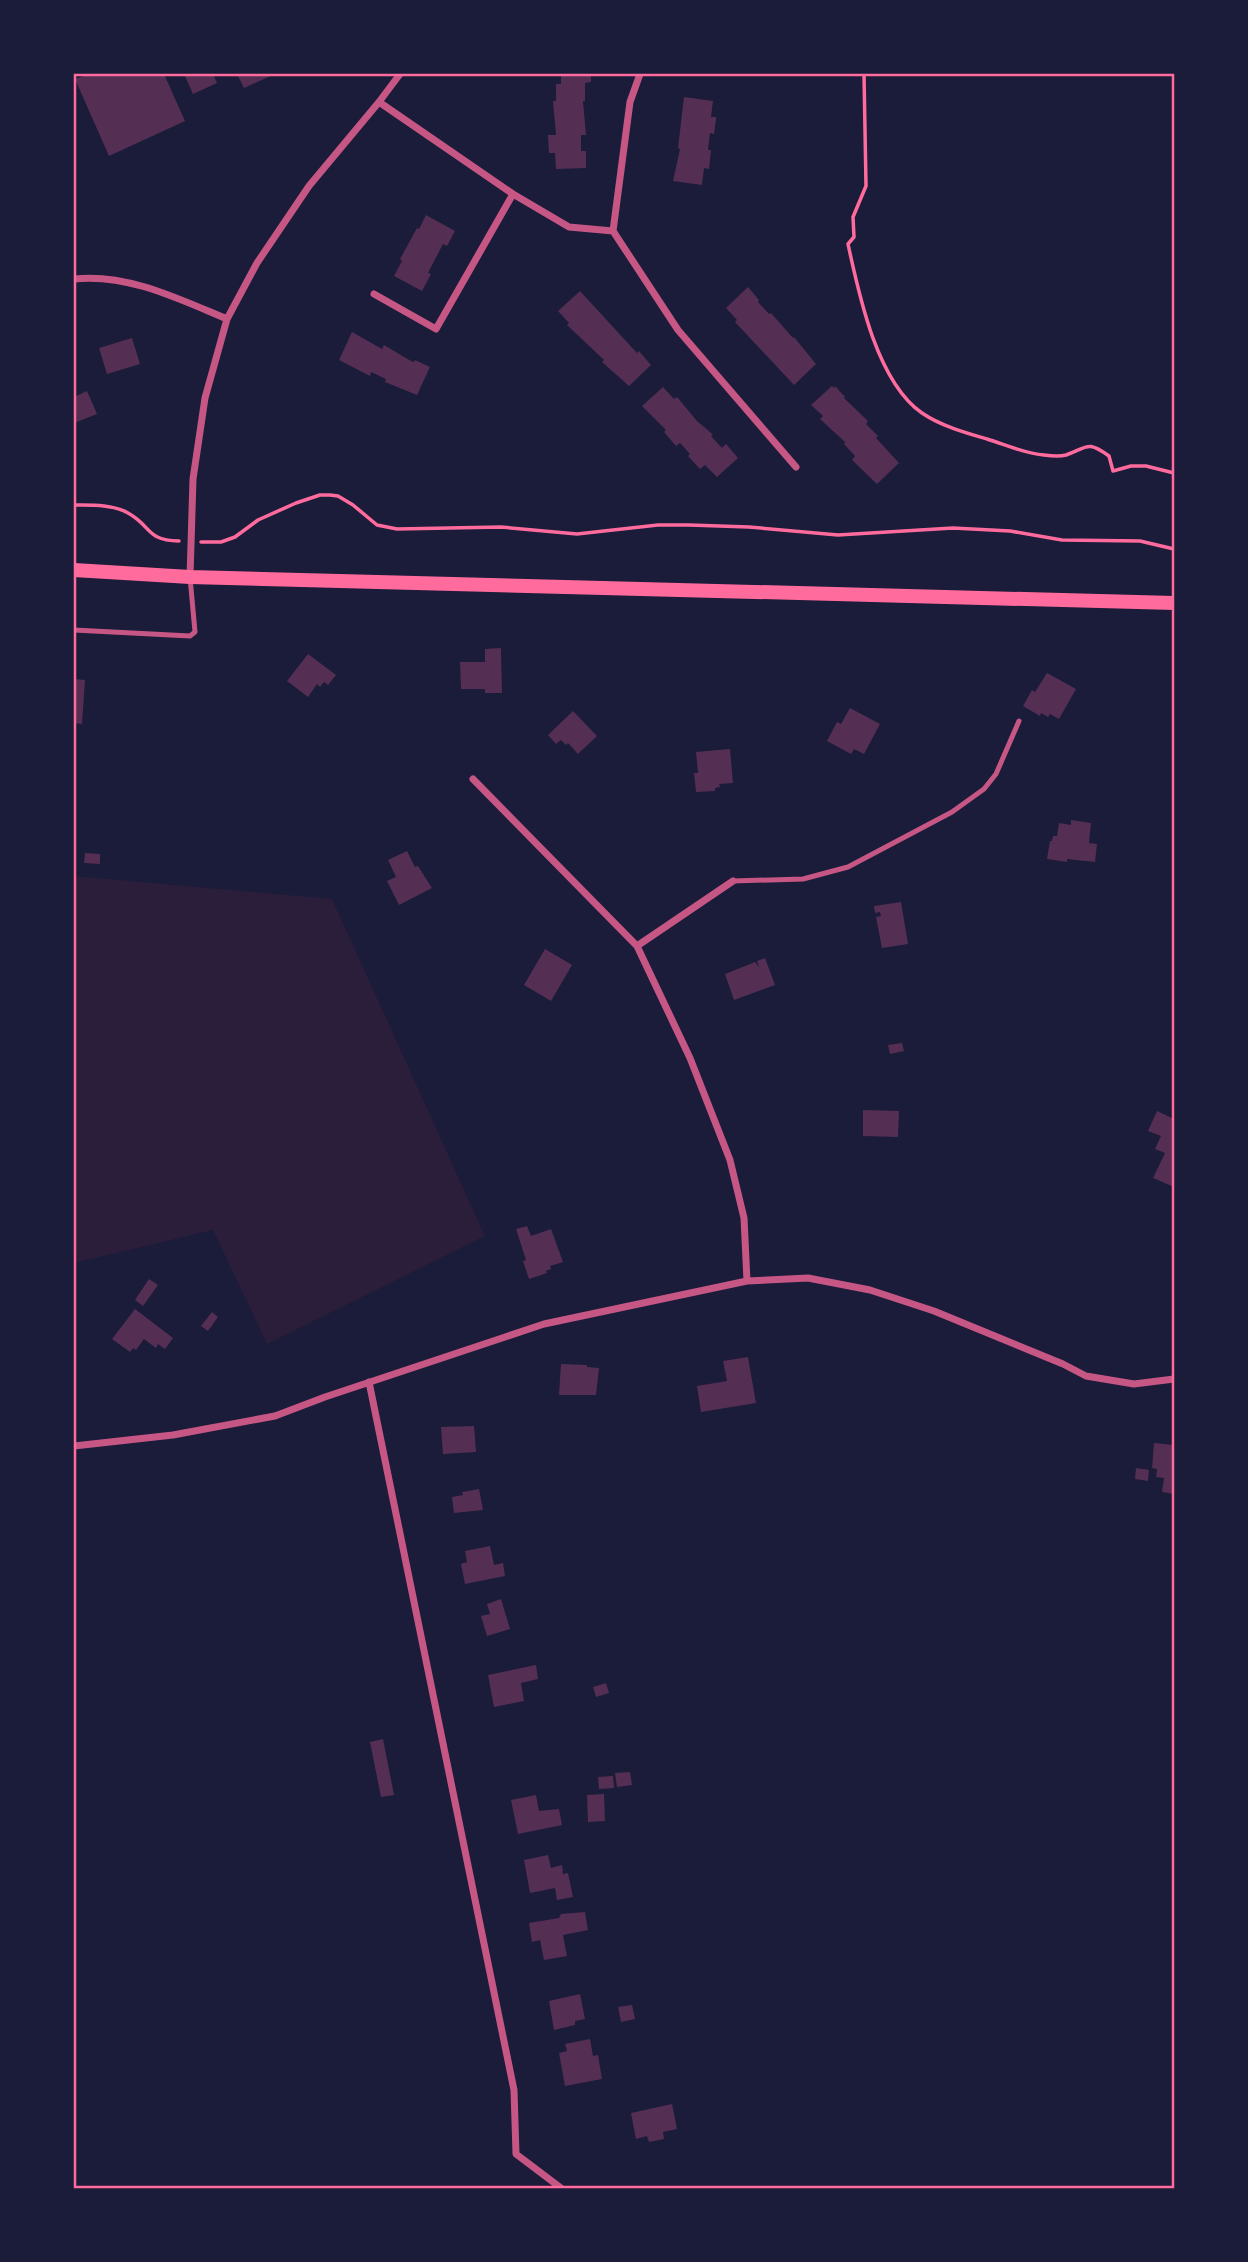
<svg xmlns="http://www.w3.org/2000/svg" width="1248" height="2262" viewBox="0 0 1248 2262" font-family="'DejaVu Sans',sans-serif">
  <rect width="100%" height="100%" fill="#1b1b3a"/>
  <!-- green -->
  <path fill="#2a1e3b" d="M74 876 332 899 485 1236 267 1344 213 1230 74 1263Z"/>
  <!-- building -->
  <path fill="#542f53" d="M89 74H164L185 121 109 156 75 79Z
    M184 74H213L217 83 193 94Z
    M237 74H275L244 88Z
    M561 74H591V82L585 83V101H583L586 135H581V151H586V168L556 169 555 153H549L548 135H556L553 101H556V84H561Z
    M684 97 713 101 711 117H716V119L714 134 710 133 708 150H711L709 169 704 168 702 185 673 181 680 149 678 148Z
    M426 215 455 231 447 246 443 244 428 273 431 274 422 291 394 276 402 261 400 259 417 228 419 229Z
    M748 287 759 300 758 302 769 314 771 313 793 338 794 337 816 364 794 385 735 322 737 320 726 308Z
    M580 291 637 353 639 351 651 365 629 386 602 362 604 360 567 325 569 323 558 311Z
    M352 332 382 349 384 345 411 361 414 362 415 360 430 367 417 395 385 382 386 379 371 372 370 376 339 360Z
    M132 338 140 364 107 374 99 348Z
    M832 386 834 388 835 386 845 397 844 398 868 421 866 424 878 436 876 438 899 463 877 484 852 460 855 456 844 444 845 442 820 419 823 416 811 405Z
    M663 387 674 399 677 397 697 421 710 432 713 435 711 436 722 448 726 444 738 458 717 477 705 465 700 469 688 456 690 454 680 443 676 446 664 432 666 430 642 406Z
    M87 391 97 414 74 423V397Z
    M501 648 502 693H485V689H461L460 662H485V649Z
    M308 654 336 675 328 685 324 682 320 687 317 684 308 697 287 681Z
    M1047 673 1076 689 1059 719 1050 714 1048 717 1041 713 1040 716 1023 706 1032 690 1035 692Z
    M74 679 85 680 82 724 74 723Z
    M850 708 880 724 864 754 854 749 851 754 827 741 837 722 841 724Z
    M573 711 597 736 578 754 568 743 566 745 561 740 556 744 548 735Z
    M730 749 733 783 719 784 720 787 715 788V791L696 792 694 773H698L696 752Z
    M1071 820 1091 823 1089 843 1097 844 1095 862 1067 859V862L1047 859 1050 841H1052L1053 836H1057L1059 823 1071 825Z
    M407 851 415 867 418 866 432 888 399 905 387 881 396 877 388 860Z
    M85 853 100 854V864L84 863Z
    M901 902 908 944 882 948 876 917 881 916 880 912 875 913 874 906Z
    M545 949 572 965 551 1001 524 985Z
    M765 958 775 985 734 1000 725 974 755 962 759 967 757 961Z
    M902 1043 904 1051 890 1054 888 1045Z
    M863 1110 899 1111 898 1137 863 1136Z
    M1157 1111 1174 1119V1187L1153 1178 1165 1153 1155 1149 1161 1136 1148 1131Z
    M527 1226 531 1236 551 1229 563 1262 550 1266 551 1269 546 1271 547 1273 529 1279 523 1261 526 1260 516 1229Z
    M149 1279 158 1285 143 1306 135 1300Z
    M135 1309 173 1338 165 1349 158 1344 156 1348 144 1339 136 1350 133 1348 130 1352 112 1339Z
    M212 1312 218 1317 208 1331 201 1326Z
    M748 1357 756 1403 701 1412 697 1386 727 1381 723 1361Z
    M561 1364 587 1365V1367L599 1368 596 1395H559Z
    M474 1426 476 1452 443 1454 441 1427Z
    M1154 1443 1174 1445V1494L1162 1492 1164 1478 1156 1477 1157 1469 1152 1468Z
    M1136 1468 1149 1470 1148 1481 1135 1479Z
    M479 1489 483 1510 454 1513 452 1497 463 1495 462 1492Z
    M490 1546 494 1565 503 1563 505 1576 465 1584 461 1564 467 1562 465 1551Z
    M501 1599 510 1629 487 1636 481 1616 490 1614 487 1604Z
    M536 1665 538 1679 521 1683 524 1701 494 1707 488 1675Z
    M606 1683 609 1693 596 1697 593 1687Z
    M383 1739 394 1795 381 1797 370 1742Z
    M630 1772 632 1785 617 1787 615 1773Z
    M613 1776 614 1788 599 1789 598 1777Z
    M604 1794 605 1821 588 1822 587 1795Z
    M536 1795 539 1811 559 1809 562 1825 518 1834 511 1800Z
    M548 1855 551 1868 562 1865 563 1874 568 1873 573 1897 557 1900 555 1888 530 1893 524 1860Z
    M585 1912 588 1930 563 1935 567 1956 544 1960 540 1940 532 1942 529 1923 559 1918 561 1914Z
    M580 1994 585 2019 575 2021V2025L554 2030 549 2001Z
    M632 2005 635 2019 621 2022 618 2007Z
    M590 2039 593 2056 598 2055 602 2079 565 2086 559 2053 567 2051 565 2044Z
    M672 2104 677 2129 663 2132 664 2139 649 2142 647 2136 636 2139 631 2113Z"/>
  <g fill="none" stroke-linecap="round" stroke-linejoin="round">
    <!-- path -->
    <path stroke="#ff6b9d" stroke-width="3.5" d="M864 74 866 186 853 217 854 237 848 244C859 295 877 382 922 413 941 426 966 433 987 439 1006 445 1026 454 1044 455 1051 456 1059 457 1066 455 1088 447 1087 440 1109 456L1113 471 1131 466H1146L1174 473
      M74 505C91 505 112 504 128 513 152 526 145 540 179 541
      M201 542H221L235 537 258 520 296 503 320 495H330L338 496 353 505 377 525 397 529 501 527 577 534 658 525H689L749 527 838 535 953 528 1010 531 1062 540 1140 541 1174 549"/>
    <!-- service -->
    <path stroke="#c65784" stroke-width="5" d="M74 630 190 636 195 632 190 577
      M733 881 803 879 848 867 952 812 984 789 996 774 1019 721"/>
    <!-- minor -->
    <path stroke="#c65784" stroke-width="7" d="M379 102 513 194 569 227 613 231
      M613 231 678 330 796 467
      M613 231 630 102 640 74
      M74 279C127 273 179 299 227 319
      M374 294 436 329 513 194
      M190 577 193 479 205 398 227 319 257 263 309 186 379 102 400 74
      M473 779 637 946 690 1058 730 1160 744 1218 747 1281
      M637 946 733 881
      M369 1382 514 2090 516 2154 561 2188
      M74 1446 173 1435 275 1416 325 1397 544 1324 747 1281 808 1278 870 1290 934 1311 1063 1364 1086 1376 1134 1384 1174 1379"/>
    <!-- secondary -->
    <path stroke="#ff6b9d" stroke-width="14" d="M74 570 190 577 1174 603"/>
  </g>
  <!-- border -->
  <rect width="1248" height="2262" fill="none" stroke="#1b1b3a" stroke-width="150"/>
  <rect x="75" y="75" width="1098" height="2112" fill="none" stroke="#ff6b9d" stroke-width="2.5"/>
</svg>
